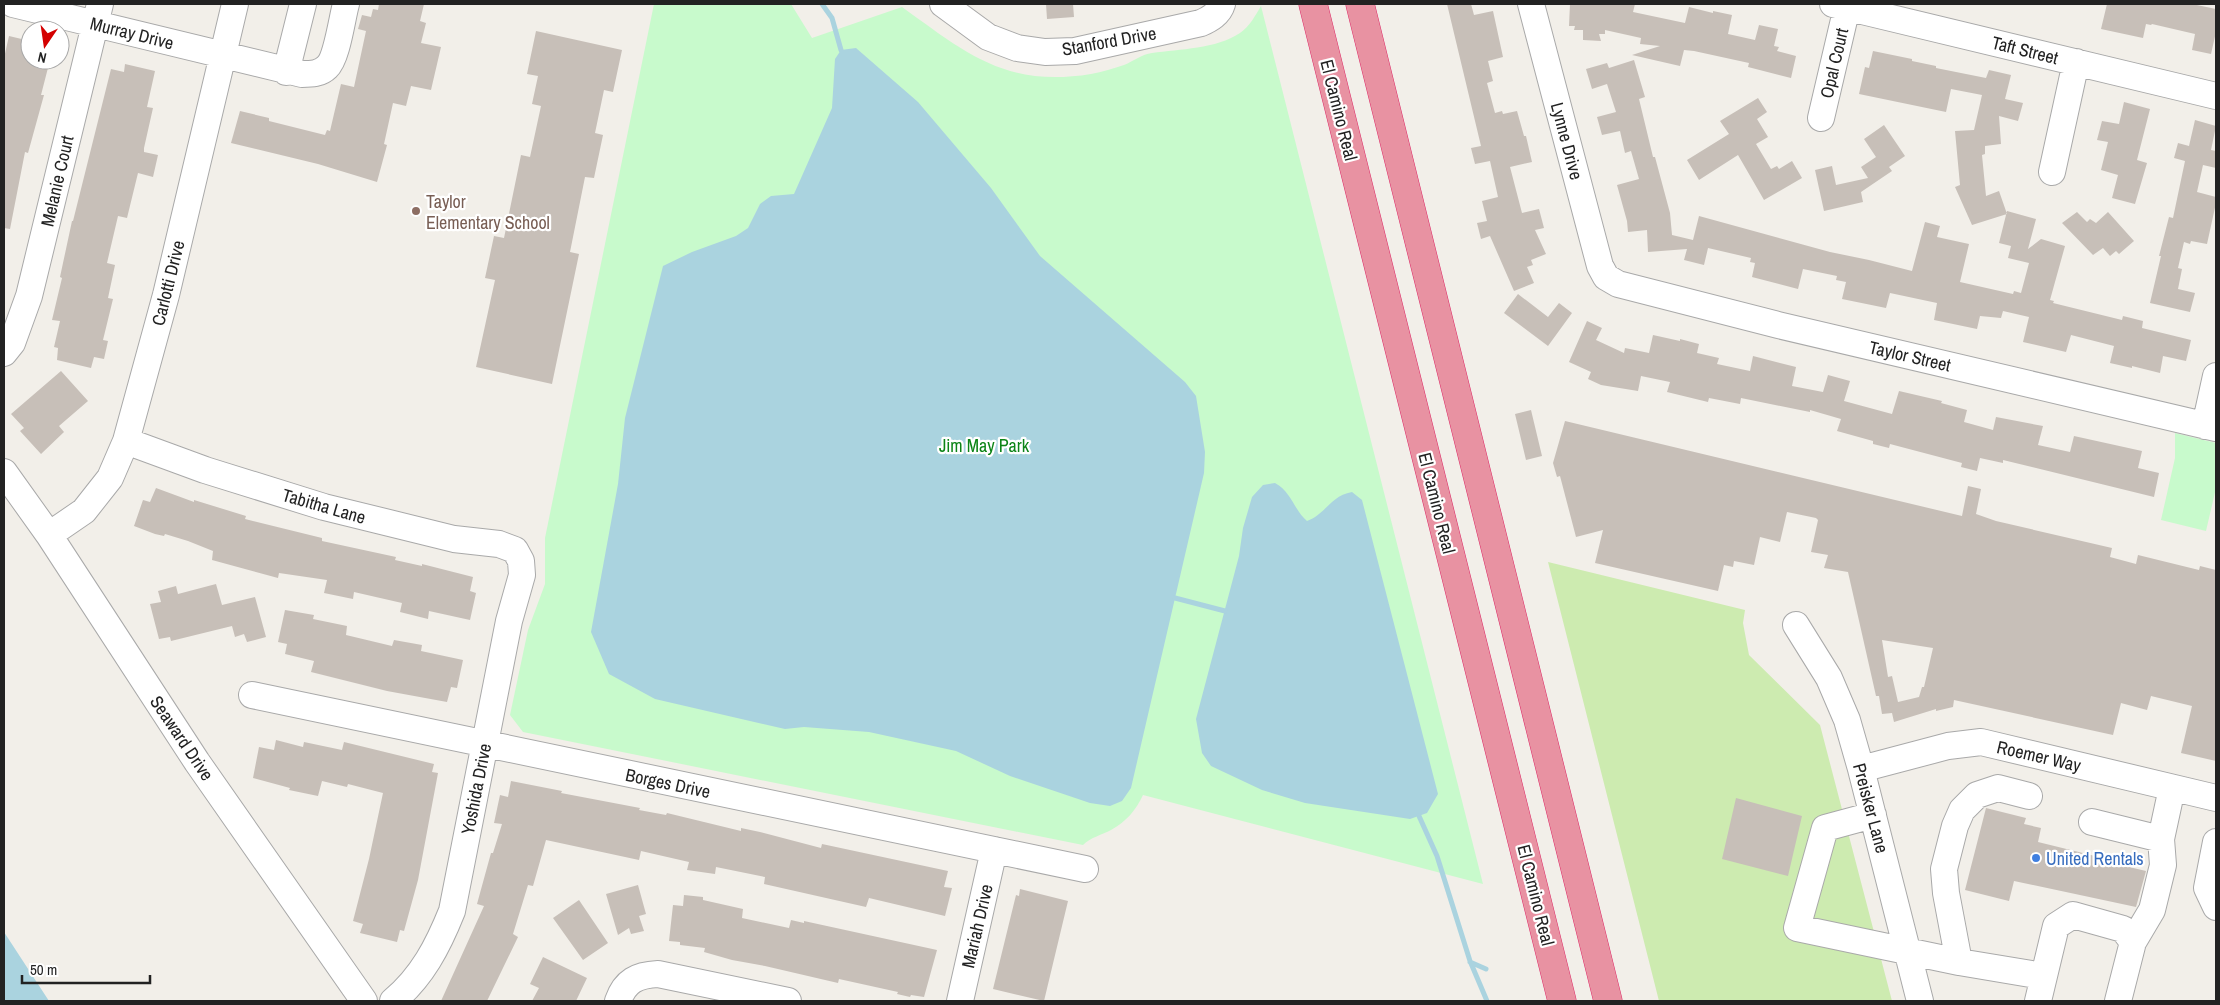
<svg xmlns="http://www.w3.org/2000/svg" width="2220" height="1005" viewBox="0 0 2220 1005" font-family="'Archivo Narrow',sans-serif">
  <rect width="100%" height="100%" fill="#f2efe9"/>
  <!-- grass -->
  <path fill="#cdebb0" d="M1548 562 1745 610 1743 623 1749 655 1820 725 1892 1001H1659Z"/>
  <!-- park -->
  <path fill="#c8facc" d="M654 4H791L812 38 902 7C966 53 1006 88 1091 74 1102 72 1114 68 1124 65 1134 61 1142 54 1152 53 1180 49 1216 49 1240 33 1250 26 1255 16 1261 6L1483 884 1143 795C1136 810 1126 822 1111 830 1102 835 1091 837 1083 845L523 732 510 715 528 630 545 584V538Z
    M2175 433 2216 443V488L2206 531 2161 520 2175 458Z"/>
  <!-- water -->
  <path fill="#aad3df" d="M856 48 918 102 991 188 1040 256 1185 382 1196 396 1205 452 1204 473 1131 788 1122 801 1110 806 1090 803 1010 776 956 751 869 732 804 727 785 729 655 699 609 674 591 632 618 484 625 418 663 266 692 252 736 236 748 228 760 204 771 196 794 194 832 108 835 59 841 50Z
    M1275 483C1291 491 1294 510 1307 521 1326 514 1330 496 1352 492L1362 500 1438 794 1427 813 1410 819 1305 803 1262 790 1211 766 1202 753 1196 719 1239 556 1243 528 1252 497 1263 485Z
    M4 932 49 1001H4Z"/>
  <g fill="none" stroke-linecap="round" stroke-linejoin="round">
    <!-- stream -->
    <path stroke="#aad3df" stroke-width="5" d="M822 4 832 18 841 50
      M1175 598 1225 611
      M1419 816 1437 856 1470 961 1487 1001
      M1470 962 1486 969"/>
  </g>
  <!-- building -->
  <path fill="#c7bfb8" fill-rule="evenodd" d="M379 4H424L420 21 426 23 421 43 441 47 431 90 411 86 406 106 393 103 384 144 387 145 377 182 318 164 231 143 240 111 269 118V121L325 135 327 130 330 131 341 84 354 87 366 31 358 29 362 15 371 17 373 9 378 10Z
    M1046 4H1073L1074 17 1047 19Z
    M1447 4H1471L1474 15 1493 11 1503 57 1488 61 1493 81 1487 83 1495 113 1502 111 1503 114 1517 111 1524 136H1526L1532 162 1510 167 1522 213 1539 209 1544 228 1535 230 1546 254 1531 260 1533 265 1527 267 1534 283 1514 291 1490 236 1481 239 1477 223 1487 221 1482 201 1498 197 1490 161 1475 164 1471 148 1481 146Z
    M1570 4H1635L1633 12 1685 23 1689 7 1713 13V11L1732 15 1728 34 1755 40 1759 25 1778 29 1774 46 1779 47 1777 51 1796 56 1791 78 1748 67 1749 63 1694 51 1684 50 1680 66 1632 55 1660 46 1640 44 1641 38 1605 30V34H1599L1601 41 1583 40V30H1574L1575 26H1569Z
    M2107 4H2192L2216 9V32L2211 54 2192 50 2195 34 2152 24 2151 25 2146 24 2143 38 2101 29Z
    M536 31 622 50 613 92 604 90 595 133 603 135 594 178 585 177 570 252 579 254 552 384 476 367 495 280 485 278 494 236 504 238 521 155 530 157 541 106 532 104 538 76 527 74Z
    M9 36 30 41V60H50L41 95H44L28 153 25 152 10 229 4 228V58Z
    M1873 51 1912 59V61L1936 66V68L1986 78 1989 70 2011 75 2005 99 2023 103 2018 121 1999 116 2001 144 1985 146V154L1982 155 1986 196 1999 191 2007 214 1972 225 1955 187 1960 185 1955 131 1974 130 1982 95 1951 89 1946 112 1859 94 1865 67 1869 68Z
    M1634 60 1645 97 1639 99 1653 157H1655L1670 213 1672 235 1693 240 1699 216 1830 252 1869 260 1912 271 1925 222 1940 226 1937 237 1969 244 1960 282 2013 294 2014 291 2021 293 2029 263 2008 258 2011 246 1999 243 2007 211 2036 219 2028 249 2041 239 2065 246 2050 300 2054 301 2053 303 2122 320 2123 316 2143 321 2142 328 2191 340 2186 361 2163 356 2160 373 2132 366V368L2110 363 2114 346 2071 335 2066 352 2023 342 2029 317 2003 311 2001 318 1980 316 1977 329 1934 320 1937 303 1890 293 1886 308 1842 299 1846 282 1836 280 1837 276 1803 269 1798 289 1752 277 1755 263 1750 262 1751 258 1708 248 1704 265 1684 260 1687 249 1648 252 1647 230 1628 232 1627 221 1617 185 1639 179 1631 151 1625 153 1620 131 1602 135 1597 117 1616 112 1607 84 1592 89 1586 69 1607 63 1609 68Z
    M125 64 155 71 147 107 153 108 144 148V152L158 155 153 177 138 173 127 218 118 216 107 263 115 265 108 298 113 299 103 340 108 341 104 359 94 357 91 368 57 360 58 348 54 347 60 321 52 320 62 278 60 277 72 221H73L111 69 124 72Z
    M1758 98 1767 112 1757 119 1768 137 1756 144 1771 169 1777 166 1779 169 1792 161 1802 178 1764 200 1738 155 1699 180 1687 160 1729 134 1720 121Z
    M2124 102 2150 109 2137 160 2147 163 2135 204 2112 198 2118 175 2101 170 2108 142 2097 140 2102 121 2119 124Z
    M2195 120 2216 126 2211 150 2216 151V168L2203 165 2197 192 2216 197V203L2207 244 2191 241 2190 244 2184 242 2178 268 2182 269 2178 289 2195 293 2190 312 2150 303 2161 256H2159L2169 217 2173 218 2185 161 2174 158 2178 143 2189 146Z
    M1884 125 1905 156 1889 167 1892 171 1861 192 1863 202 1824 211 1815 170 1832 166 1836 185 1868 178 1861 167 1876 157 1864 139Z
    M2077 212 2087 222 2090 219 2096 223 2108 212 2134 241 2119 254 2116 251 2110 256 2103 248 2093 255 2062 223Z
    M1518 294 1548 317 1559 303 1572 313 1548 346 1504 313Z
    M1587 321 1602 328 1596 340 1624 353 1625 348 1649 353 1653 335 1680 341V339L1699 344 1697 353 1719 358 1717 364 1750 371 1753 356 1796 367 1792 386 1823 392 1828 375 1850 381 1844 401 1892 414 1899 391 1942 401 1941 403 1967 410 1964 422 1993 430 1996 417 2043 426 2038 445 2070 452 2074 436 2142 451 2138 468 2159 473 2154 497 2003 460V463L1980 458 1977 471 1961 467 1962 463 1890 444 1889 448 1873 444V441L1837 431 1841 419 1810 410V412L1741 398 1740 404 1709 398 1708 402 1667 392 1670 382 1641 376 1638 391 1601 385 1588 379 1591 372 1569 362Z
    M61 371 88 401 59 426 64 432 41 454 20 431 24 428 11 414Z
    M1531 410 1542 456 1526 460 1515 414Z
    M1565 421 1962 516 1968 486 1981 489 1976 514 1996 521 2112 548 2110 557 2136 564 2138 555 2199 570 2200 566 2216 570V761L2181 753 2192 706 2151 696 2147 710 2121 703 2113 735 1954 700 1953 707 1936 711V709L1894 722 1892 713 1882 714 1879 696H1876L1848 572 1824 568 1828 555 1811 552 1818 520 1816 518 1787 512 1780 542 1760 537 1754 565 1734 561 1733 567 1724 565 1718 591 1595 563 1603 530 1576 537 1560 476 1557 477 1553 463ZM1882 640 1933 648 1924 687H1922L1919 697 1898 702 1892 676 1888 677Z
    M156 488 194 502V500L246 516 245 519 322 538V541L396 557 395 560 422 566V564L473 577 470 591 476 593 470 620 429 611 428 619 400 612 402 603 354 592 353 599 324 593 327 580 279 573 278 578 212 560 213 551 188 541 165 534 164 536 155 534 134 526 143 500 150 502Z
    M216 584 222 605 255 597 266 637 247 642 244 634 235 637 232 626 171 641 170 637 159 639 150 604 161 602 158 591 176 586 178 594Z
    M285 610 314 615 313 619 347 626 346 635 392 646 394 640 422 645 421 651 463 660 457 688 451 687 447 702 387 691 311 672 314 661 285 654 287 644 278 642Z
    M276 740 303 747 304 742 342 750 344 742 434 764 432 772 438 773 418 880 404 931 400 930 397 942 360 933 363 924 353 921 369 859 383 793 348 784 347 787 322 781 318 796 289 790 290 788 253 778 259 747 274 750Z
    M511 781 562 791 561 793 640 808 639 810 666 815 667 813 741 831V828L760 832 821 848 822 844 948 871 944 887 952 888 945 916 869 898 866 907 764 884 765 877 716 867 715 874 687 870 689 862 641 851 639 860 546 840 533 886 528 885 513 934 518 937 487 1001H441L484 906 477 904 491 853H493L502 824 494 823 500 795 508 797Z
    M1736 798 1802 816 1788 876 1722 859Z
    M1986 808 2026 818 2024 824 2041 828 2038 842 2095 856V859L2146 871 2136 907 2014 881 2009 901 1965 890Z
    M638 885 646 914 639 916 644 931 631 934 629 928 618 935 606 894Z
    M1020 889 1068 901 1044 1001 993 989 1016 895 1019 896Z
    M684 895 703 897V900L743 909 742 918 789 928 791 920 804 923V921L937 950 924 997 911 995 910 997 897 994 898 992 839 979 838 983 765 966 732 960 704 952 705 948 680 945V942L669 941 673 905 683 906Z
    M579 900 608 943 583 960 553 918Z
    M543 957 587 978 576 1001H532L539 988 530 984Z"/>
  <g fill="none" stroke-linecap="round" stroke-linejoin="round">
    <!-- minor casing -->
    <g stroke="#a9a9a9" stroke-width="28">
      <path id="minor" d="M13 4 302 74C311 74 320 74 327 67 337 58 342 18 346 4
        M943 4 988 37 1017 48 1045 52 1075 51 1201 23C1210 19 1219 14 1222 4
        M1531 4 1600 266 1606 277 1618 284 1778 325 2216 428
        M1833 4 2216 96
        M286 72 303 4
        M1821 118 1847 7
        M2052 172 2076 62
        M4 353 12 343 29 296 100 4
        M2205 426 2216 376
        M126 441 205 470 324 507 454 539 499 544 515 550 521 561 522 575 509 621 452 911C438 946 422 977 393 1001
        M4 472 49 535 197 762 364 1001
        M49 535 84 511 110 478 126 441 166 295 235 4
        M1796 625 1829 678 1847 720 1861 769 1920 1001
        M252 695 1085 869
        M1861 769 1948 746 1981 742 2216 798
        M1873 815 1825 828 1797 928 1959 962 1946 893 1944 869 1955 826 1962 810 1977 795 1998 788 2029 796
        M2092 822 2161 839
        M2216 842 2207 888 2216 907
        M2133 942 2152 910 2163 865 2161 839 2172 788
        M1959 962 2043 976
        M618 1001C625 981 637 975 658 974L788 1001
        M960 1001 994 850
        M2038 1001 2056 926 2073 915 2123 929 2133 942 2118 1001"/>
    </g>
    <!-- highway casing -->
    <g stroke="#dc2a67" stroke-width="29">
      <path id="highway" d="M1313 4 1562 1001
        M1360 4 1608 1001"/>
    </g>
    <!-- minor -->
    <use href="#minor" stroke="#fff" stroke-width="26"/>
    <!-- highway -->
    <use href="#highway" stroke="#e892a2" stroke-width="28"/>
  </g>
  <!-- markers -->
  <circle fill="#8d6e63" stroke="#fff" stroke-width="2" cx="416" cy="211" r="5"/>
  <circle fill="#3f7fe0" stroke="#fff" stroke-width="2" cx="2036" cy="858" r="5"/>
  <g text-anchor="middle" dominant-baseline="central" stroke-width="4.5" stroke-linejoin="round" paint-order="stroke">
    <!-- street labels -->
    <g font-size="18" fill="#222" stroke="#fff">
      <text transform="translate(132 33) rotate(14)">Murray Drive</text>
      <text transform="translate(1109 41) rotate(-10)">Stanford Drive</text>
      <text transform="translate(2025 50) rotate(14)">Taft Street</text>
      <text transform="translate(1834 63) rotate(-77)">Opal Court</text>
      <text transform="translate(1339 110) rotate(76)">El Camino Real</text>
      <text transform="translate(1567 141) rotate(75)">Lynne Drive</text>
      <text transform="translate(57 181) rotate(-77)">Melanie Court</text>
      <text transform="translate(168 283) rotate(-76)">Carlotti Drive</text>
      <text transform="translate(1910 356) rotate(13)">Taylor Street</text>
      <text transform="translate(1437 503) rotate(76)">El Camino Real</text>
      <text transform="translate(324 506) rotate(16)">Tabitha Lane</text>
      <text transform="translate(182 738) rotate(56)">Seaward Drive</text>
      <text transform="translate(2039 756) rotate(13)">Roemer Way</text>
      <text transform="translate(668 783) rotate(12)">Borges Drive</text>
      <text transform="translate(476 789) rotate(-79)">Yoshida Drive</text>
      <text transform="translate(1871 808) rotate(75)">Preisker Lane</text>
      <text transform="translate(1536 895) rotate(76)">El Camino Real</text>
      <text transform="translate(977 926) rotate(-77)">Mariah Drive</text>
    </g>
    <!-- education labels -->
    <g font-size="18" fill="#785e54" stroke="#fff" text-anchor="start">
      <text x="426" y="201">Taylor<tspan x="426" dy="21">Elementary School</tspan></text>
    </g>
    <!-- park labels -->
    <g font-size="18" fill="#0c8416" stroke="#fff">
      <text x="984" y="445">Jim May Park</text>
    </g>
    <!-- shop labels -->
    <g font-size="18" fill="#366cbe" stroke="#fff" text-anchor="start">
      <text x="2046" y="858">United Rentals</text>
    </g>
  </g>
  <!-- border -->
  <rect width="2220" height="1005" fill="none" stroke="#222222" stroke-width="10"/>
  <!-- north arrow -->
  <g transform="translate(45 45) rotate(193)"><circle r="24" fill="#ffffff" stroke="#a7a7a7"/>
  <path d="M0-4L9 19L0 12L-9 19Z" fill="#d40000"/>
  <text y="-8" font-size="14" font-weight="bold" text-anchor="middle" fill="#222222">N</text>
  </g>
  <!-- scale -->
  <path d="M22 975v8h128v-8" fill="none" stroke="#222222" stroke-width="2.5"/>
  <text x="30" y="975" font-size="15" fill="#222222" stroke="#ffffff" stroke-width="4" paint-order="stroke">50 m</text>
</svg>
